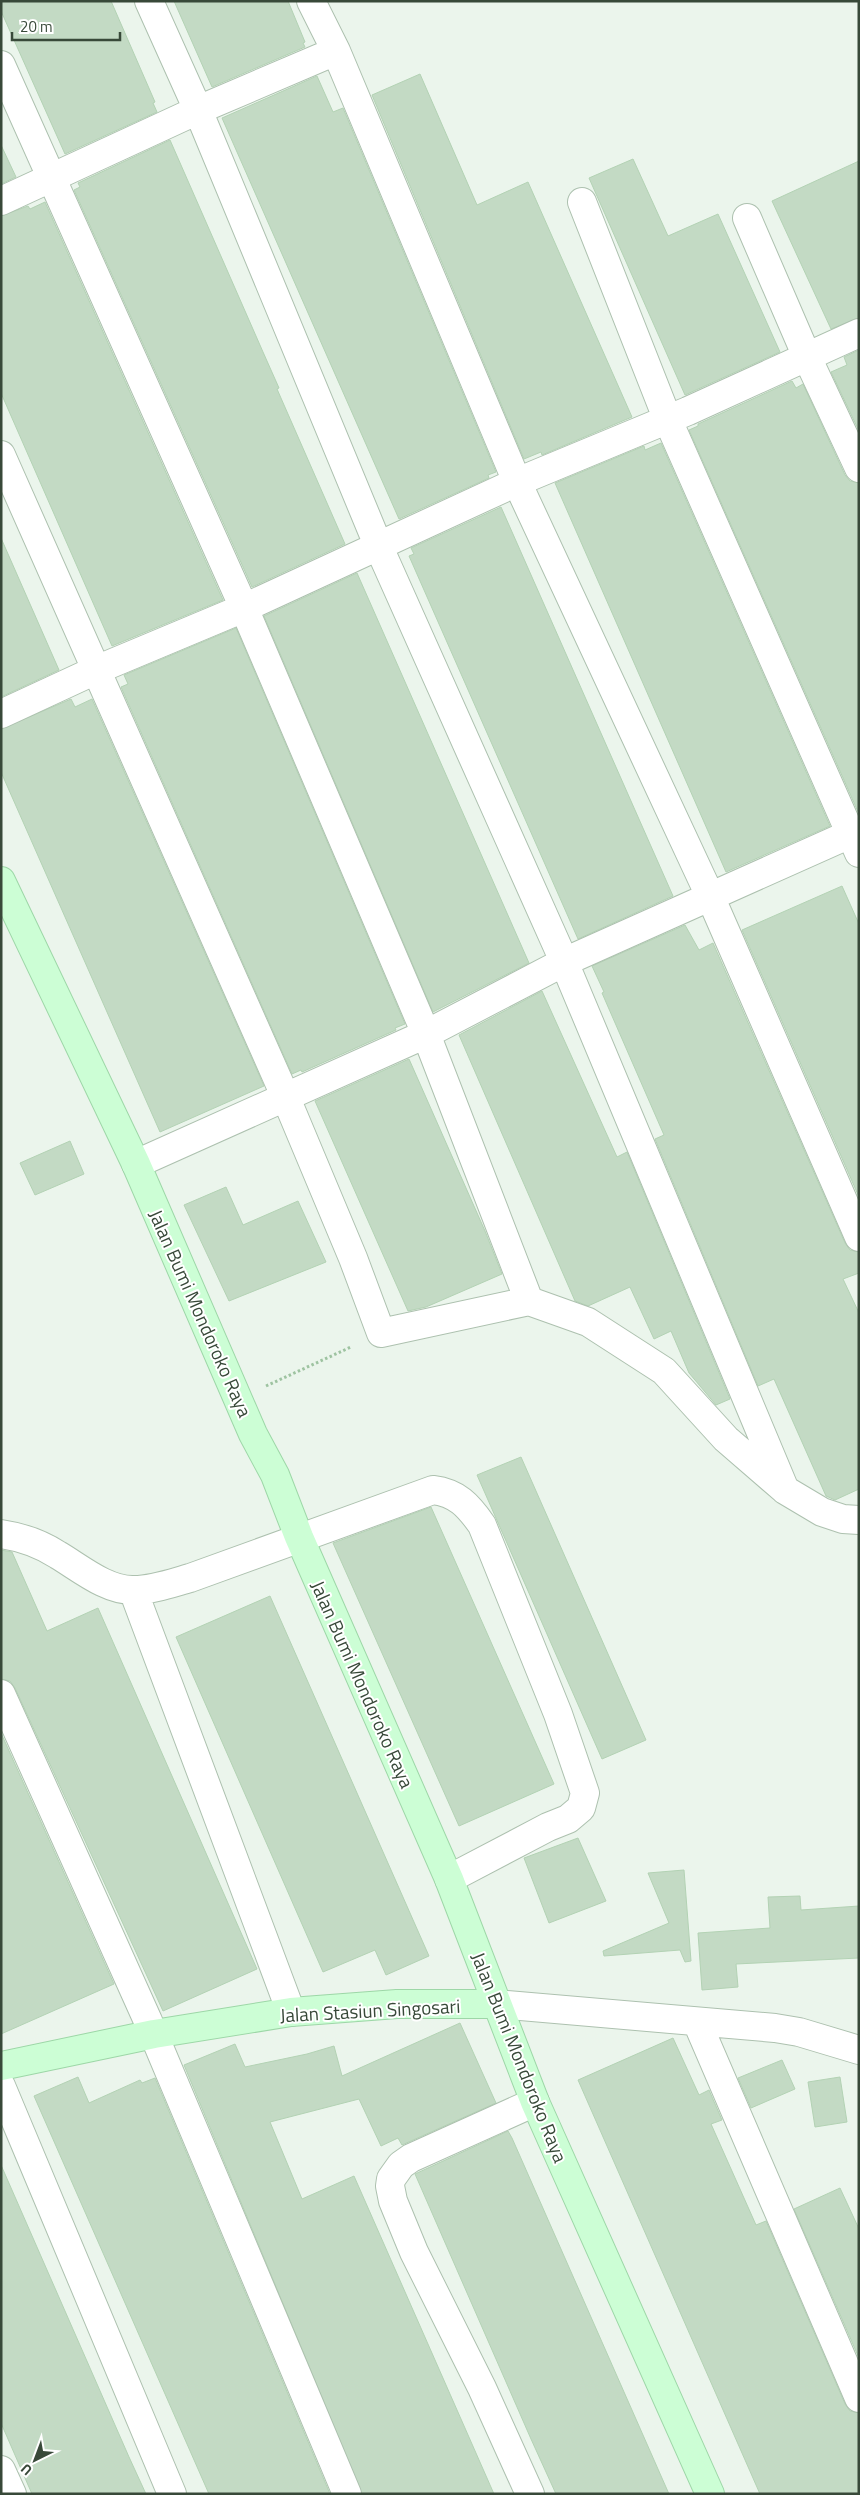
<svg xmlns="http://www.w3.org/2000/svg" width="860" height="2495" viewBox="0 0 860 2495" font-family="'Titillium Web',sans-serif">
  <rect width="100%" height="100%" fill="#ebf5ec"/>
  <!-- building -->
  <path fill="#c3dac4" stroke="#b3d2b4" d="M1 1H111L155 102 153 103 157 112 65 154 1 11Z
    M174 1H288L305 42 303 43 305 47 212 87Z
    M420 74 477 205 528 182 632 417 542 455 541 452 524 459 372 95Z
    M317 76 333 112 343 108 496 472 488 475 489 478 399 519 222 118Z
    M170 140 263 352 279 388 277 389 345 544 252 587 74 190 80 187 78 183Z
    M1 145 16 177 1 184Z
    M633 159 668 236 718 214 780 352 685 395 589 178Z
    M859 161V318L831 329 772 201Z
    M45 202 223 600 112 646 1 393V216L28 206 30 209Z
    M859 350V431L831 372 847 365 844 357Z
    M792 381 796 388 803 384 845 475 850 481 859 483V814L689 430 698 426V424Z
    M661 443 830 826 726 872 555 483 644 446 645 450Z
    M501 507 673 896 578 939 409 556 414 554 411 548Z
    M1 538 59 670 1 697Z
    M357 573 529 963 433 1012 264 616Z
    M236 628 405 1024 395 1028 396 1030 302 1072 301 1070 292 1074 121 687 128 684 124 675Z
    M71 699 75 707 92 699 264 1086 160 1132 1 772V729Z
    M842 886 859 924V1197L742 930Z
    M685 925 699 950 713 943 845 1243 850 1250 859 1252V1273L843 1279 859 1313V1489L835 1500 826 1496 774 1379 758 1386 655 1139 664 1135 602 993 604 992 592 966Z
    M542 991 617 1157 627 1152 730 1399 716 1405 689 1373 671 1331 654 1339 630 1287 588 1306 575 1301 459 1035Z
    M409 1059 485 1231 502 1274 426 1307 408 1311 315 1101Z
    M70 1141 84 1174 35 1195 20 1163Z
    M226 1187 243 1225 298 1201 326 1262 229 1301 184 1205Z
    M521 1457 646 1740 602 1759 477 1475Z
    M431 1507 554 1784 459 1826 333 1543Z
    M1 1550 12 1552 47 1631 98 1608 257 1969 163 2011 15 1688 10 1681 1 1679Z
    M270 1596 429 1956 386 1975 375 1950 323 1972 176 1637Z
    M1 1733 114 1984 1 2034Z
    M578 1838 606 1901 549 1923 524 1858Z
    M684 1870 691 1961 685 1962 680 1950 604 1956 603 1951 669 1923 648 1873Z
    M800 1896 801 1910 859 1906V1958L736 1964 738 1987 702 1990 698 1933 770 1928 768 1897Z
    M460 2023 496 2103 402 2145 398 2138 381 2146 359 2099 270 2122 302 2199 354 2176 494 2494H362L184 2065 235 2044 245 2067 307 2054 334 2046 342 2076Z
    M673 2038 699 2095 709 2090 722 2120 711 2124 756 2225 766 2221 845 2404 850 2411 859 2413V2494H760L578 2080Z
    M782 2060 795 2089 751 2108 738 2078Z
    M78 2077 89 2103 140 2080 142 2083 155 2078 330 2494H209L34 2096Z
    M840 2077 847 2122 815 2127 808 2082Z
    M508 2131 512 2138 669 2494H556L531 2439 415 2174Z
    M1 2165 129 2457 146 2494H32L1 2423Z
    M840 2188 859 2229V2358L794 2209Z"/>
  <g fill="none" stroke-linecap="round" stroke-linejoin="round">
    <!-- street casing -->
    <g stroke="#adc1af" stroke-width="30">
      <path id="street" d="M149 1 198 110 378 545 559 950 785 1490
        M311 1 336 51 517 482 710 896 859 1237
        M1 65 244 608 426 1034 529 1301
        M1 201 198 110 336 51
        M582 202 667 418 859 853
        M747 218 807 357 859 468
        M1 455 286 1098 353 1258 381 1333 529 1301 588 1322 664 1371 726 1439 785 1490 822 1512 843 1519 859 1520
        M1 714 96 670 244 608 517 482 688 411 859 333
        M136 1164 426 1034 564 962 859 830
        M1 1534C21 1537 41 1544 58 1555 80 1568 107 1591 134 1590 153 1590 172 1583 190 1578L433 1490C457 1493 468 1505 482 1525L558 1714 585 1793 581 1808 568 1819 548 1827 449 1879
        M133 1590 291 2012
        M1 1694 148 2021 347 2494
        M496 2004 775 2028 799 2032 859 2050
        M697 2022 859 2398
        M1 2086 172 2494
        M1 2470 12 2494
        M530 2494 482 2388 414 2252 393 2201 390 2186 391 2179 401 2165 411 2158 535 2102"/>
    </g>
    <!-- secondary casing -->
    <g stroke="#9dd7a7" stroke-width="30">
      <path id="secondary" d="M1 881 136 1164 253 1434 275 1475 299 1537 449 1879 535 2102 710 2494
        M1 2066 154 2034 291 2012 397 2004H496"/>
    </g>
    <!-- path -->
    <path stroke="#9ec3a1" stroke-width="3" stroke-dasharray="2.5 2.5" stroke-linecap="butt" d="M266 1386 351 1347"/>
    <!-- street -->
    <use href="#street" stroke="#fff" stroke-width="28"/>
    <!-- secondary -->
    <use href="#secondary" stroke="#ccfed5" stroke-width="28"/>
  </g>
  <g text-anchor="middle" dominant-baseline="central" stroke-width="4" stroke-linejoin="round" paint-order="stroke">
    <!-- street labels -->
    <g font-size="19" fill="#384939" stroke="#fff">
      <text transform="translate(201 1313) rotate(66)">Jalan Bumi Mondoroko Raya</text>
      <text transform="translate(363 1684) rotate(66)">Jalan Bumi Mondoroko Raya</text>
      <text transform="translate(370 2010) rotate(-3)">Jalan Stasiun Singosari</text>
      <text transform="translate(520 2057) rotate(68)">Jalan Bumi Mondoroko Raya</text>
    </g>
  </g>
  <!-- border -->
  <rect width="860" height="2495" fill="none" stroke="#384939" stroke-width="5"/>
  <!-- north arrow -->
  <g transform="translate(35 2460) rotate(222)" stroke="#ffffff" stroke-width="4" paint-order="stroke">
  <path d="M0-4L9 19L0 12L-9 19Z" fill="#384939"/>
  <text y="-8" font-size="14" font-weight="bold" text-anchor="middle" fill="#384939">U</text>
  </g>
  <!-- scale -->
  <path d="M12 32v8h108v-8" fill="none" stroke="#384939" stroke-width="2.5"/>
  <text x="20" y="32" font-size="15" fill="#384939" stroke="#ffffff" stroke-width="4" paint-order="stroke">20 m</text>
</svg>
